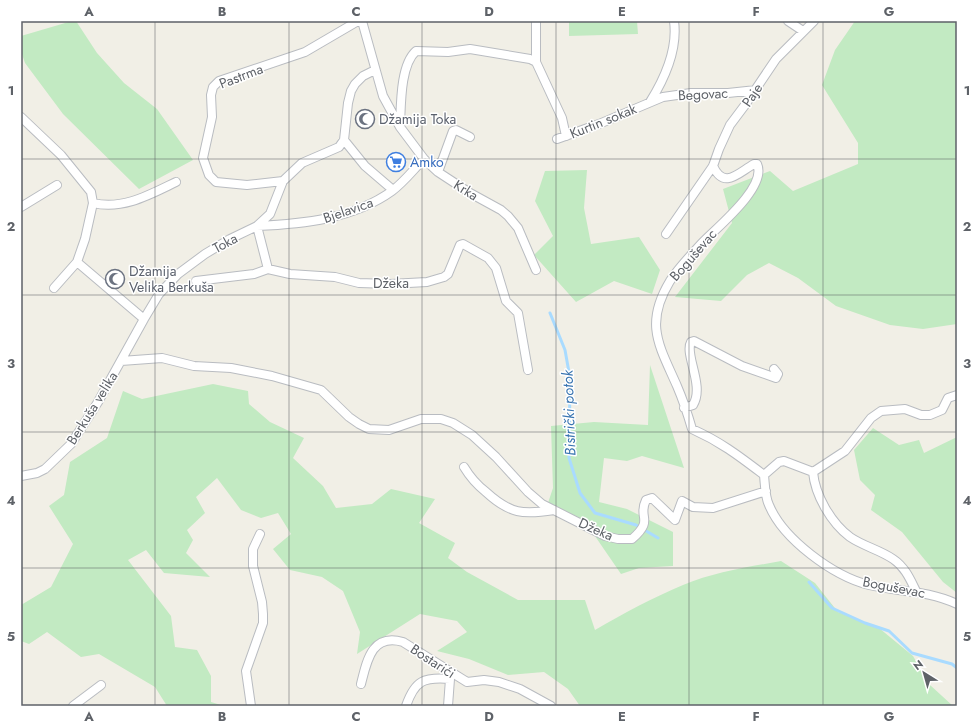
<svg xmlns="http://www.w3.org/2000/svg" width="978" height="727" viewBox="0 0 978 727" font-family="Jost,sans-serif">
  <rect width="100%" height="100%" fill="#f1efe6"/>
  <!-- green -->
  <path fill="#c2eac2" d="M72 21H76L97 53 124 83 157 109 193 160 139 189 63 114 25 63 21 51V36Z
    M569 21H637L638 34 569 36Z
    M855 21H957V324L923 329 890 325 836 306 798 278 769 263 747 275 721 301 675 297 732 223 723 189 770 171 793 191 858 164V143L822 85 835 50Z
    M587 170 584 208 591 244 639 237 660 270 652 294 614 281 576 302 534 255 553 236 535 201 545 171Z
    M650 365 684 468 642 456 627 461 604 458 599 502 627 509 673 532V566L639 568 621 574 586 523 545 512 553 488 551 426 594 422 648 425Z
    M213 384 248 391 249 404 270 422 304 438 293 458 323 486 336 508 372 504 391 489 435 499 419 523 455 543 448 558 467 572 518 600H585L595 630C624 613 652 598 683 585 714 572 748 567 781 561L815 583 838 612 879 628 913 656 930 685 953 706H580L568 689 544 672 508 675 469 659 437 651 467 632 457 621 420 614 357 654 360 632 343 591 322 577 290 570 273 549 291 534 278 513 261 518 241 510 217 478 196 497 205 513 187 530 193 540 186 553 210 577 164 573 146 550 128 560 171 616 175 647 197 650 211 676V702L224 706H167L155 687 99 654 81 657 47 632 29 644 21 641V605L51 587 73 544 49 506 64 495 70 462 107 438 123 391 142 399Z
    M873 428 899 445 919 440 924 453 957 437V593L943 582 902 532 871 510 875 495 860 480 854 450Z"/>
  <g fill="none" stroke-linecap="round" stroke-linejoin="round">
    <!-- stream -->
    <path stroke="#a9dbff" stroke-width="3" d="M550 313 565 350 570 378 569 458 580 493 595 513 636 525 658 538
      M809 582 832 608 865 623 889 631 912 653 952 664 957 668"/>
    <!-- minor casing -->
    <g stroke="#b9bcc1" stroke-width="10">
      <path id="minor" d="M358 21 305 52 219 81 213 87 211 95 212 117 203 158 209 175 216 182 247 185 283 181 302 163 339 147 344 140 348 103 351 91 355 84 363 76 375 70
        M362 21 383 96 400 127 424 159 438 172 470 193 501 210 508 216 518 228 536 270
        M536 21V62L562 118 566 136
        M788 21 803 31
        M650 102C665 78 678 50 674 21
        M21 117 61 155 91 192 93 203 85 239 77 262 54 288
        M400 126C401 106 400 65 416 51L448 52 470 49 530 59 536 62
        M557 139 599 124 663 97 691 93H728L756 90
        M344 140 365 166 393 190
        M713 166C724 190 738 173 754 164H757C768 187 715 229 702 243 691 255 679 267 670 281 644 324 659 345 677 386 683 400 688 415 692 429 721 442 739 456 764 475 765 485 765 497 769 505 783 539 833 576 869 585 899 592 927 590 957 604
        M438 172 453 131 456 130 470 137
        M93 203C123 210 149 195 176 182
        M21 207 57 185
        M666 234 713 166 719 149 730 125 745 105 776 59 814 21
        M77 262 144 319
        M268 269 257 226C303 224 353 219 392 191 404 182 414 169 424 159
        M196 281 254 274 268 269 290 274 335 277 359 283 390 284 427 282 444 277 448 274 460 245 463 244 488 258 496 268 506 301 518 313 528 370
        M121 361 162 358 194 366 231 368 272 376 321 390 349 417 359 424 369 429 389 430 421 419H441L453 423 472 435 496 457 528 492 542 504 605 536 618 539H632C655 519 637 518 646 500L652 498 675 520 682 501 693 507 713 508 766 491
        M684 408 693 405C705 386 684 354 691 342L694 341 742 366 776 378 778 374 774 369
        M464 467C470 477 477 485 486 492 510 514 523 515 554 510
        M813 472C815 495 831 523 850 537 863 546 880 550 893 559 905 567 910 579 916 591
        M764 475 779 462 784 461 813 472 845 451 871 418 881 411 905 409 921 415H930L942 410 948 398 957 395
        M21 476 37 473 45 469 71 444 98 402 144 319 159 294 178 274 205 254 230 239 257 226 270 214 283 181
        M361 684C367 660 372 633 403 642L467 682 484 680 499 682 520 689 551 706
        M73 706 101 685
        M251 706 246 671 263 623V614L262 602 253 566V549L260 534
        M406 706C415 680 424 677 450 679L451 672
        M448 706 450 679"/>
    </g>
    <!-- minor -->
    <use href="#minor" stroke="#fff" stroke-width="8"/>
  </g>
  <!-- grid -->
  <path fill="none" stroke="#5e6268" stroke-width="1" stroke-opacity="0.55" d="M155 21V706M289 21V706M422 21V706M556 21V706M689 21V706M823 21V706M21 159H957M21 295H957M21 432H957M21 568H957"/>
  <!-- icons -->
  <defs>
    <g id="mosque-ring" transform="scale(1)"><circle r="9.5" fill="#fff" stroke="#6b7280" stroke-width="1.5"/><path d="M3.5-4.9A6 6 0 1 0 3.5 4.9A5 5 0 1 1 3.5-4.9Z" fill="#6b7280"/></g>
    <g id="supermarket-ring" transform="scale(1)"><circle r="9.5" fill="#fff" stroke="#3f7fe0" stroke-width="1.5"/><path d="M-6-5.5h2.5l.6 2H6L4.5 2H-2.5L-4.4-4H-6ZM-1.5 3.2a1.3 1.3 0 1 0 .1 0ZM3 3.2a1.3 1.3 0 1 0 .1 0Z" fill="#3f7fe0"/></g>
  </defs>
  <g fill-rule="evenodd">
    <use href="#mosque-ring" x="365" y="119"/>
    <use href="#supermarket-ring" x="396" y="162"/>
    <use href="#mosque-ring" x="115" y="279"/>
  </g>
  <g text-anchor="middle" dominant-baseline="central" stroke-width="3" stroke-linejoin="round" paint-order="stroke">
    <!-- street labels -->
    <g font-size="14" fill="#5e6268" stroke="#fff">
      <text transform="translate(241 76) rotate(-21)">Pastrma</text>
      <text transform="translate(703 94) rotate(-3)">Begovac</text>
      <text transform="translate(752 95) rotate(-56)">Paje</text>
      <text transform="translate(603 121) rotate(-22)">Kurtin sokak</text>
      <text transform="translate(466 190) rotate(32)">Krka</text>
      <text transform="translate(348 210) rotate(-19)">Bjelavica</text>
      <text transform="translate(225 243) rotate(-29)">Toka</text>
      <text transform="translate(693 255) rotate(-49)">Boguševac</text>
      <text x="391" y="283">Džeka</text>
      <text transform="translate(92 408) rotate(-58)">Berkuša velika</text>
      <text transform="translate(596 529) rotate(24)">Džeka</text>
      <text transform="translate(894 587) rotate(11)">Boguševac</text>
      <text transform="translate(433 661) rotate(33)">Bostarići</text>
    </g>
    <!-- worship labels -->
    <g font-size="14" fill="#5b616d" stroke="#fff" text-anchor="start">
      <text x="379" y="119">Džamija Toka</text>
      <text x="129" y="271">Džamija<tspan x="129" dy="16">Velika Berkuša</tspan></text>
    </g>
    <!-- shop labels -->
    <g font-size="14" fill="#366cbe" stroke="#fff" text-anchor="start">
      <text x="410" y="162">Amko</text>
    </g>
    <!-- water labels -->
    <g font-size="15" font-style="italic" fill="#3a75b1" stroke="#fff">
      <text transform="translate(569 413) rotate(-92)">Bistrički potok</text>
    </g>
  </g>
  <!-- border -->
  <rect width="978" height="727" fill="none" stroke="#ffffff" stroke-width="44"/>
  <!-- north arrow -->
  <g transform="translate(924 673) rotate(323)" stroke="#ffffff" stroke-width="3" paint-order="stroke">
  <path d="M0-3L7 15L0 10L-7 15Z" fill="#5e6268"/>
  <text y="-6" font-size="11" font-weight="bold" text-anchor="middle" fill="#5e6268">N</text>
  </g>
  <rect x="22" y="22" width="934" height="683" fill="none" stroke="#5e6268" stroke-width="1.5"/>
  <g font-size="13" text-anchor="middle" font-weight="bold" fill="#5e6268">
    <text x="89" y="16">A</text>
    <text x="222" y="16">B</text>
    <text x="356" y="16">C</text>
    <text x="489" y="16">D</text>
    <text x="622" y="16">E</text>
    <text x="756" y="16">F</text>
    <text x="889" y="16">G</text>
    <text x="11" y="95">1</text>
    <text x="967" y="95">1</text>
    <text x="11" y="231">2</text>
    <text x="967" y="231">2</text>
    <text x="11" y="368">3</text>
    <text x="967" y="368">3</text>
    <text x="11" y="505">4</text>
    <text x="967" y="505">4</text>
    <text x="11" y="641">5</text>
    <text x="967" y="641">5</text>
    <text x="89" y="721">A</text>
    <text x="222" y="721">B</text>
    <text x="356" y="721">C</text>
    <text x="489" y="721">D</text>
    <text x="622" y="721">E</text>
    <text x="756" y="721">F</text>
    <text x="889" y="721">G</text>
  </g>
</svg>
